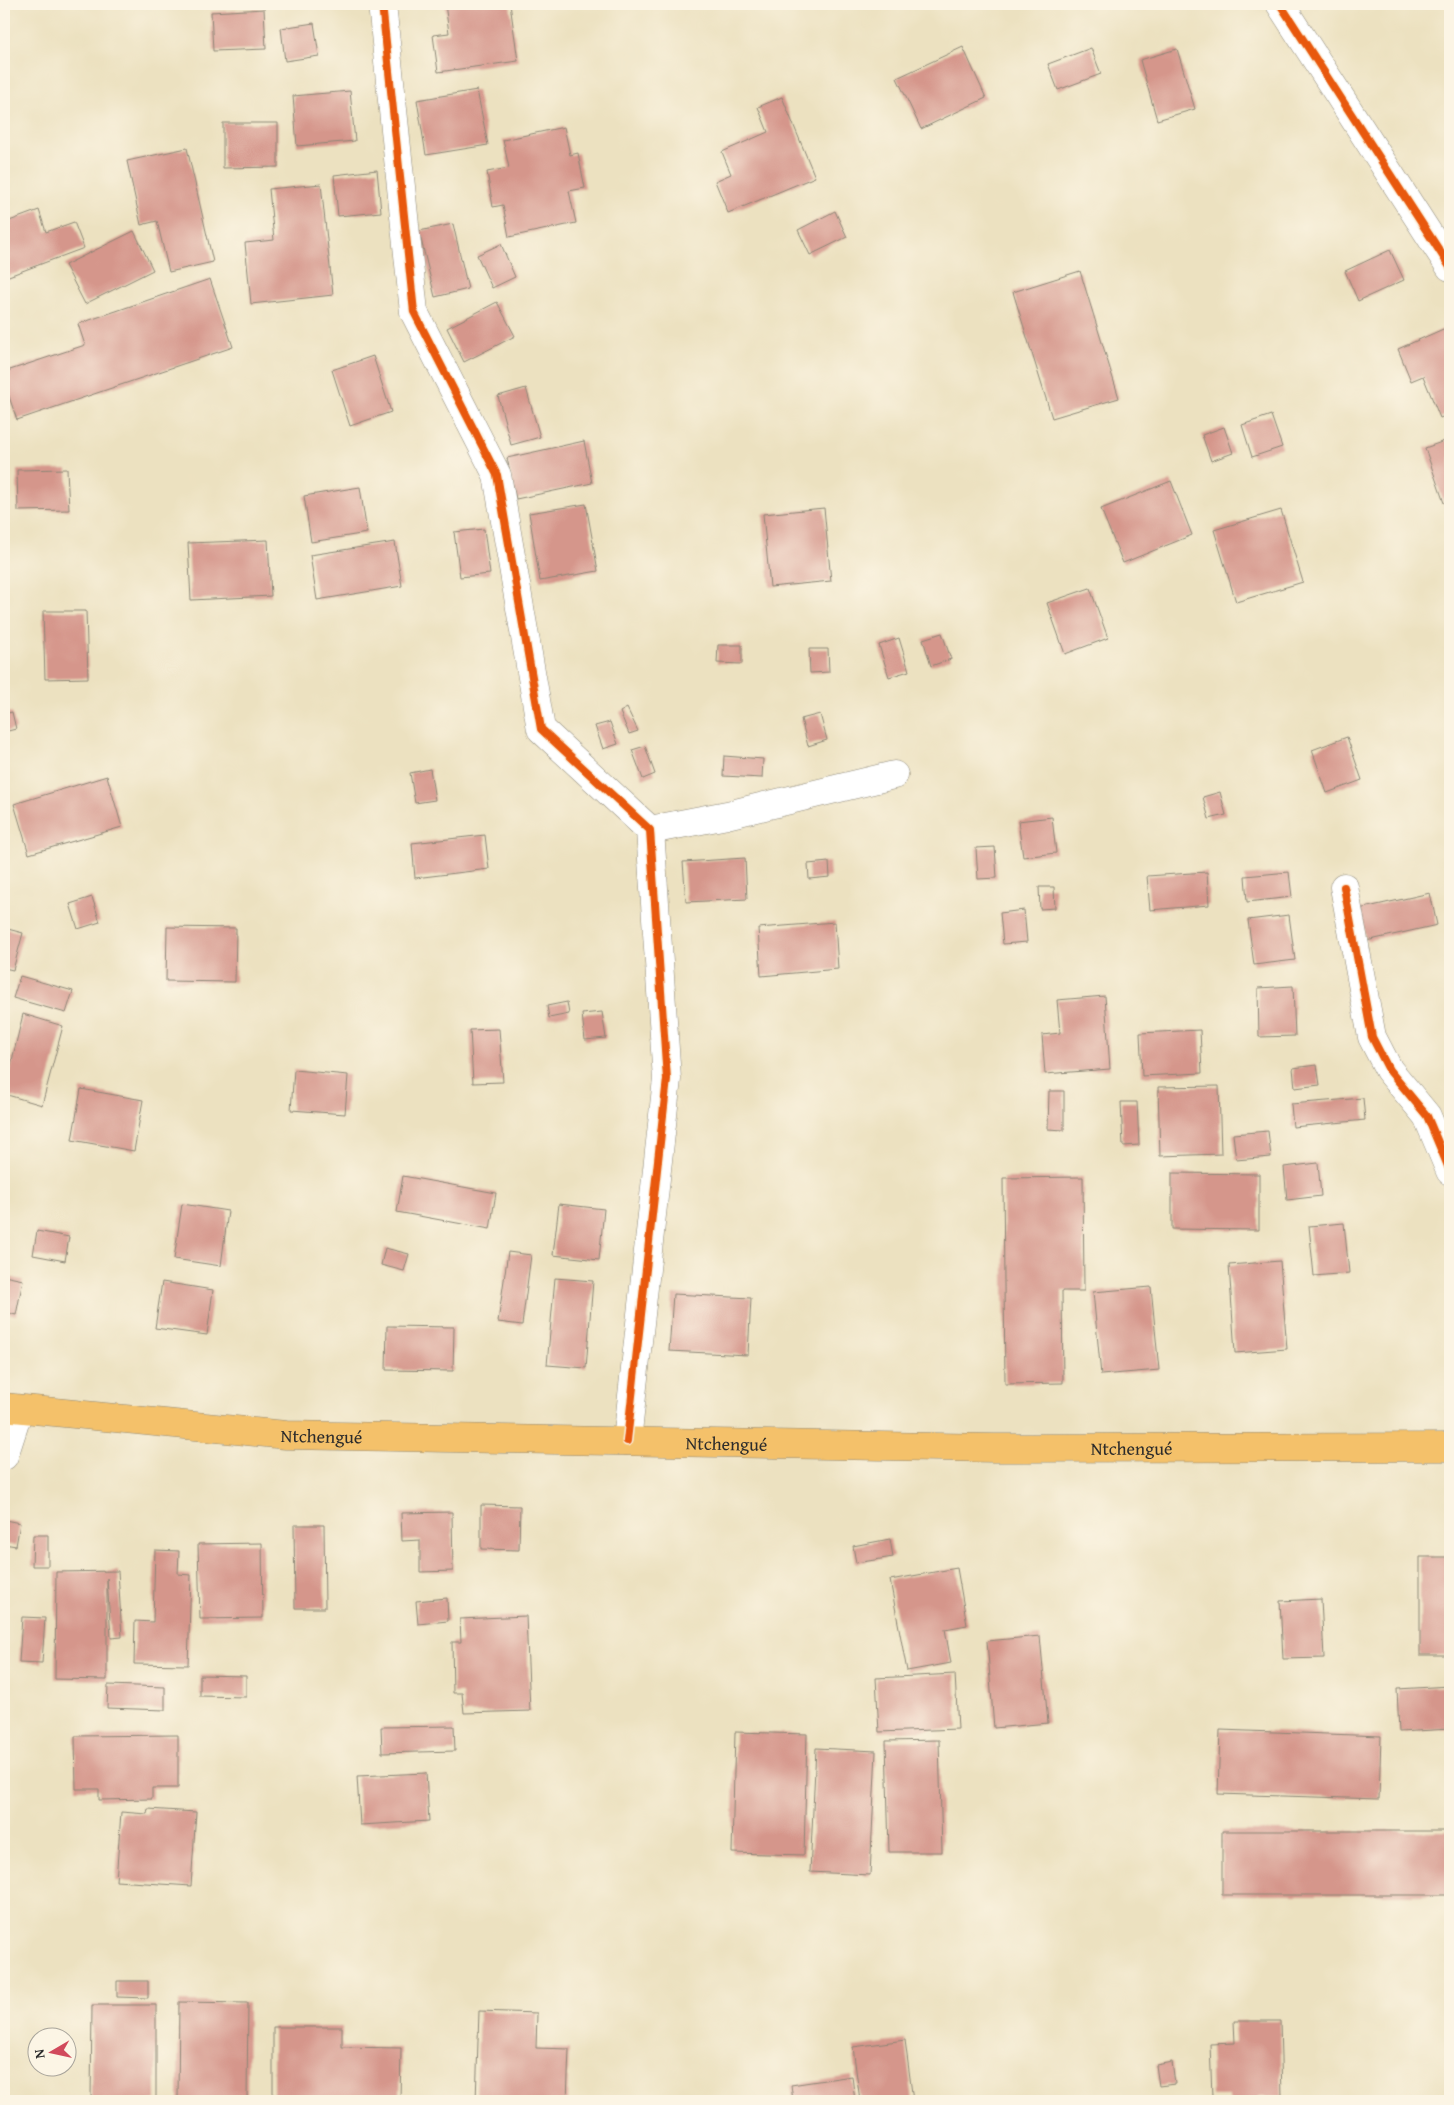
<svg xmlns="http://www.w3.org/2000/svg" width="1454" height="2105" viewBox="0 0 1454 2105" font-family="'Gentium Book Plus',serif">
  <rect width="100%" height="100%" fill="#fcf5e5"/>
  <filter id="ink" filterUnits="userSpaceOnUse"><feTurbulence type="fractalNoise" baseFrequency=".02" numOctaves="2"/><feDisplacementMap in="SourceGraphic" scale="10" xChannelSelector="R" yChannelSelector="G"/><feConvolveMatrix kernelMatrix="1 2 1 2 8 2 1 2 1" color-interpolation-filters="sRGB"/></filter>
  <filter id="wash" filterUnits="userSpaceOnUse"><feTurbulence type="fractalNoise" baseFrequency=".0096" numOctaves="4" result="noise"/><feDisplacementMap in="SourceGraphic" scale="20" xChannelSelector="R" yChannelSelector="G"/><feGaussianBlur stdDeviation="1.12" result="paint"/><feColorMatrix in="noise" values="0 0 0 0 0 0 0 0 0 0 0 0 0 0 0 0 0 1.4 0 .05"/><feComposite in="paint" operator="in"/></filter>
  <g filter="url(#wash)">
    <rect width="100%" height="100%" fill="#ece1c0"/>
    <g id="blocks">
      <!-- building -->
      <path fill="#d5968b" d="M445 4H510L518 61 438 72 433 35 449 33Z
        M264 9 266 49 213 51 211 12Z
        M314 23 319 56 285 61 281 28Z
        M963 47 986 98 921 129 897 78Z
        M1091 48 1101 74 1058 90 1048 64Z
        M1177 49 1195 109 1157 120 1140 60Z
        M477 90 488 145 426 155 417 100Z
        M350 91 355 141 297 146 293 96Z
        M782 97 815 177 728 213 715 181 731 174 722 152 768 132 758 107Z
        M223 123H278V167L223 168Z
        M564 127 570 155 578 153 585 188 569 191 576 223 509 237 503 205 493 207 487 172 509 168 503 140Z
        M187 148 213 262 169 272 157 221 141 225 127 161Z
        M377 170 381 212 338 216 334 175Z
        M321 184 333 295 251 304 245 243 274 240 269 189Z
        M39 210 46 232 74 222 84 248 6 277 4 272V223Z
        M835 211 847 237 810 255 798 230Z
        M453 224 468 289 435 297 419 231Z
        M134 231 153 270 85 304 65 265Z
        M501 244 515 277 492 288 477 255Z
        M1390 250 1404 280 1358 301 1345 271Z
        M1080 271 1119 398 1052 418 1013 292Z
        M210 279 233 347 17 420 4 382V372L85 345 78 324Z
        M497 302 515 336 464 362 447 328Z
        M1450 326V414L1440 418 1423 376 1411 381 1398 349Z
        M373 356 391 412 350 426 332 370Z
        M526 388 540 437 511 445 498 396Z
        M1271 415 1282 447 1252 457 1242 425Z
        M1224 427 1233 453 1211 461 1202 435Z
        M1450 439V501L1444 503 1425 448Z
        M584 441 592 483 516 499 507 458Z
        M67 469 69 510 18 511 17 470Z
        M1171 481 1192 535 1123 563 1101 509Z
        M360 487 367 533 311 542 304 496Z
        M586 504 598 571 540 581 529 513Z
        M824 508 831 581 770 587 763 514Z
        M1281 510 1303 582 1236 602 1214 530Z
        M484 529 490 574 460 577 454 532Z
        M268 540 271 596 191 600 188 543Z
        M395 542 402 586 317 600 310 555Z
        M1090 588 1108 638 1065 654 1047 603Z
        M43 611H86L88 678 45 679Z
        M942 633 951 659 931 666 923 639Z
        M899 638 909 671 889 677 879 645Z
        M718 645H742V664L717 663Z
        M809 649H828L829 672 810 673Z
        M627 708 638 731 629 734 620 712Z
        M12 712 16 729 4 732V714Z
        M820 714 827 740 808 746 801 719Z
        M610 722 618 744 603 749 595 726Z
        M1347 737 1362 780 1327 793 1312 750Z
        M645 746 655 774 643 779 632 750Z
        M724 756 763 759 762 778 723 776Z
        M430 769 435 800 415 803 410 773Z
        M107 776 122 827 29 854 14 804Z
        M1220 792 1226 815 1209 819 1203 797Z
        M1052 817 1056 853 1023 857 1018 821Z
        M485 835 489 869 415 878 412 843Z
        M995 847 997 878 978 879 976 848Z
        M745 858 747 899 686 902 683 862Z
        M829 862 830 877 809 879 808 864Z
        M1207 872 1209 905 1150 910 1147 876Z
        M1289 872 1292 897 1247 902 1245 876Z
        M1039 887H1054L1055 908 1040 909Z
        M1430 893 1437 925 1366 941 1359 909Z
        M92 897 100 922 78 929 70 904Z
        M1024 910 1027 942 1003 944 1000 913Z
        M1289 915 1295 960 1254 965 1248 920Z
        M835 922 838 969 761 976 758 928Z
        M167 927 236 928 235 982 166 981Z
        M4 928 23 933 13 970 4 968Z
        M20 976 73 991 66 1013 13 998Z
        M1293 986 1295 1036 1259 1037 1258 988Z
        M1105 996 1110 1069 1045 1074 1042 1035 1060 1033 1057 1000Z
        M567 1002 569 1014 549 1018 547 1006Z
        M602 1012 606 1038 585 1040 582 1014Z
        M23 1014 63 1026 42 1105 4 1094Z
        M499 1029 503 1082 473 1083 470 1030Z
        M1200 1030 1202 1073 1142 1076 1140 1033Z
        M1317 1065 1320 1085 1295 1088 1293 1068Z
        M294 1070 348 1075 345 1114 291 1110Z
        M1219 1086 1221 1154 1160 1156 1158 1087Z
        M81 1089 143 1100 134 1151 72 1140Z
        M1049 1091H1064V1130L1048 1129Z
        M1363 1098 1365 1120 1293 1127 1291 1104Z
        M1121 1102H1137L1139 1145 1123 1146Z
        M1268 1131 1271 1157 1236 1160 1233 1134Z
        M1318 1163 1321 1196 1287 1200 1284 1167Z
        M1172 1173 1259 1174V1230L1172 1229Z
        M403 1176 496 1193 490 1229 397 1212Z
        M1083 1177 1084 1291H1062L1063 1383 1005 1384 1003 1178Z
        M182 1204 228 1211 221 1266 174 1259Z
        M559 1204 604 1209 599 1260 553 1255Z
        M1344 1223 1349 1273 1314 1276 1309 1226Z
        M37 1231 69 1237 65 1261 33 1255Z
        M385 1248 409 1254 404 1271 381 1265Z
        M508 1252 531 1255 522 1325 498 1322Z
        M1280 1261 1287 1349 1235 1353 1229 1265Z
        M4 1276 23 1280 16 1315 4 1312Z
        M555 1278 593 1281 586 1368 547 1365Z
        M162 1282 213 1290 207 1335 155 1328Z
        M1151 1287 1159 1370 1101 1375 1093 1292Z
        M673 1294 751 1298 748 1355 669 1351Z
        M387 1326 454 1327 453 1371 386 1370Z
        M481 1505 520 1506 519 1550 481 1549Z
        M452 1512 453 1571 420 1572V1540L402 1541 401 1513Z
        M5 1520 20 1523 16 1546 4 1544Z
        M294 1525H324L325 1608H295Z
        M33 1535H48V1566H32Z
        M890 1539 893 1557 856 1563 853 1546Z
        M262 1543 263 1618 200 1619 198 1544Z
        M155 1550 179 1551 178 1574 191 1575 188 1665 134 1664 135 1621 153 1622Z
        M1420 1557H1450V1655H1420Z
        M957 1568 967 1625 945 1629 951 1663 907 1671 890 1580Z
        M118 1571 122 1637 111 1638 107 1578V1680L55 1679 56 1572Z
        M447 1598 448 1621 418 1624 416 1601Z
        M1321 1599 1324 1658 1283 1659 1280 1601Z
        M526 1616 530 1711 464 1713 462 1693H453L452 1642H461L460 1619Z
        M22 1617 45 1618 42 1663 19 1662Z
        M1040 1636 1048 1723 994 1728 987 1641Z
        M955 1674 958 1729 879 1732 876 1678Z
        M200 1675 246 1676V1697L200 1696Z
        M108 1685 165 1687V1710L107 1708Z
        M1450 1686V1729L1399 1732 1397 1689Z
        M454 1726 455 1751 382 1753 381 1727Z
        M1220 1730 1381 1736 1379 1799 1218 1794Z
        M735 1732 807 1734 804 1855 732 1853Z
        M178 1735V1788H152V1799L99 1800V1789H76L75 1736Z
        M939 1740 942 1852H889L886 1741Z
        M816 1748 876 1751 870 1875 810 1872Z
        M426 1773 429 1821 360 1825 357 1776Z
        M148 1809 196 1812 191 1886 116 1881 121 1812 147 1814Z
        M1222 1831H1450V1895H1222Z
        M117 1981H148V1998L117 1997Z
        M179 2002 248 2003 247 2101H178Z
        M92 2005H156V2101H91Z
        M479 2011 537 2013 536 2048 569 2049 567 2101H476Z
        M1234 2021H1280L1282 2096H1258L1259 2101H1229V2097H1212L1210 2044 1235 2043Z
        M273 2027H342V2047L401 2048 400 2101H273Z
        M905 2040 913 2101H860L853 2047Z
        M1172 2062 1175 2084 1159 2086 1156 2065Z
        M852 2076 855 2101H793L791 2085Z"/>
    </g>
  </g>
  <g filter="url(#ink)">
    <use href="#blocks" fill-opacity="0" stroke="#8c8676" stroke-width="1"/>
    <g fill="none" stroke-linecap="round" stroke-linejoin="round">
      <!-- minor casing -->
      <g stroke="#8c8676" stroke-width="29">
        <path id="minor" d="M382 4 414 312 497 475 541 729 650 830 667 1079 627 1441
          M1280 4 1450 267
          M650 830 727 815 894 775
          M1344 887 1372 1037 1389 1070 1427 1116 1450 1171
          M4 1456 19 1410"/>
      </g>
      <!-- major casing -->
      <g stroke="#8c8676" stroke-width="29">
        <g id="major">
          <path id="s1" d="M4 1407 286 1435 994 1448 1450 1447"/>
        </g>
      </g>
      <!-- minor -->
      <use href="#minor" stroke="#fff" stroke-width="28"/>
      <!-- major -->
      <use href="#major" stroke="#f4c16b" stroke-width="28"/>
      <!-- cycleway casing -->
      <g stroke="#fcf5e5" stroke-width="11">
        <path id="cycleway" d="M382 4 414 312 497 475 541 729 650 830 667 1079 627 1441
          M1280 4 1450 267
          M1344 887 1372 1037 1389 1070 1427 1116 1450 1171"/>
      </g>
      <!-- cycleway -->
      <use href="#cycleway" stroke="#e8590c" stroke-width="8"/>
    </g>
  </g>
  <g text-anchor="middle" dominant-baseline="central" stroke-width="4" stroke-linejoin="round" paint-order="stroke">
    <!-- street labels -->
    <g font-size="18" fill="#2b2b2b" stroke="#fcf5e5">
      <text stroke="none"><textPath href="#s1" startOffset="319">Ntchengué</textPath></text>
      <text stroke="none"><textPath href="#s1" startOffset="724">Ntchengué</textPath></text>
      <text stroke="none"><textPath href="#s1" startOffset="1129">Ntchengué</textPath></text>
    </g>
  </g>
  <!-- margin -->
  <rect width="1454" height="2105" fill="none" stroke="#fcf5e5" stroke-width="20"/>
  <!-- north arrow -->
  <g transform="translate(52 2052) rotate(261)"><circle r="24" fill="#fcf5e5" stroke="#a8a49b"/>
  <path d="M0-4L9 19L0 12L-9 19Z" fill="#d1495b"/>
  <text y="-8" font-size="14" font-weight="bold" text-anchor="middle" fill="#2b2b2b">N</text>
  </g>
</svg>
